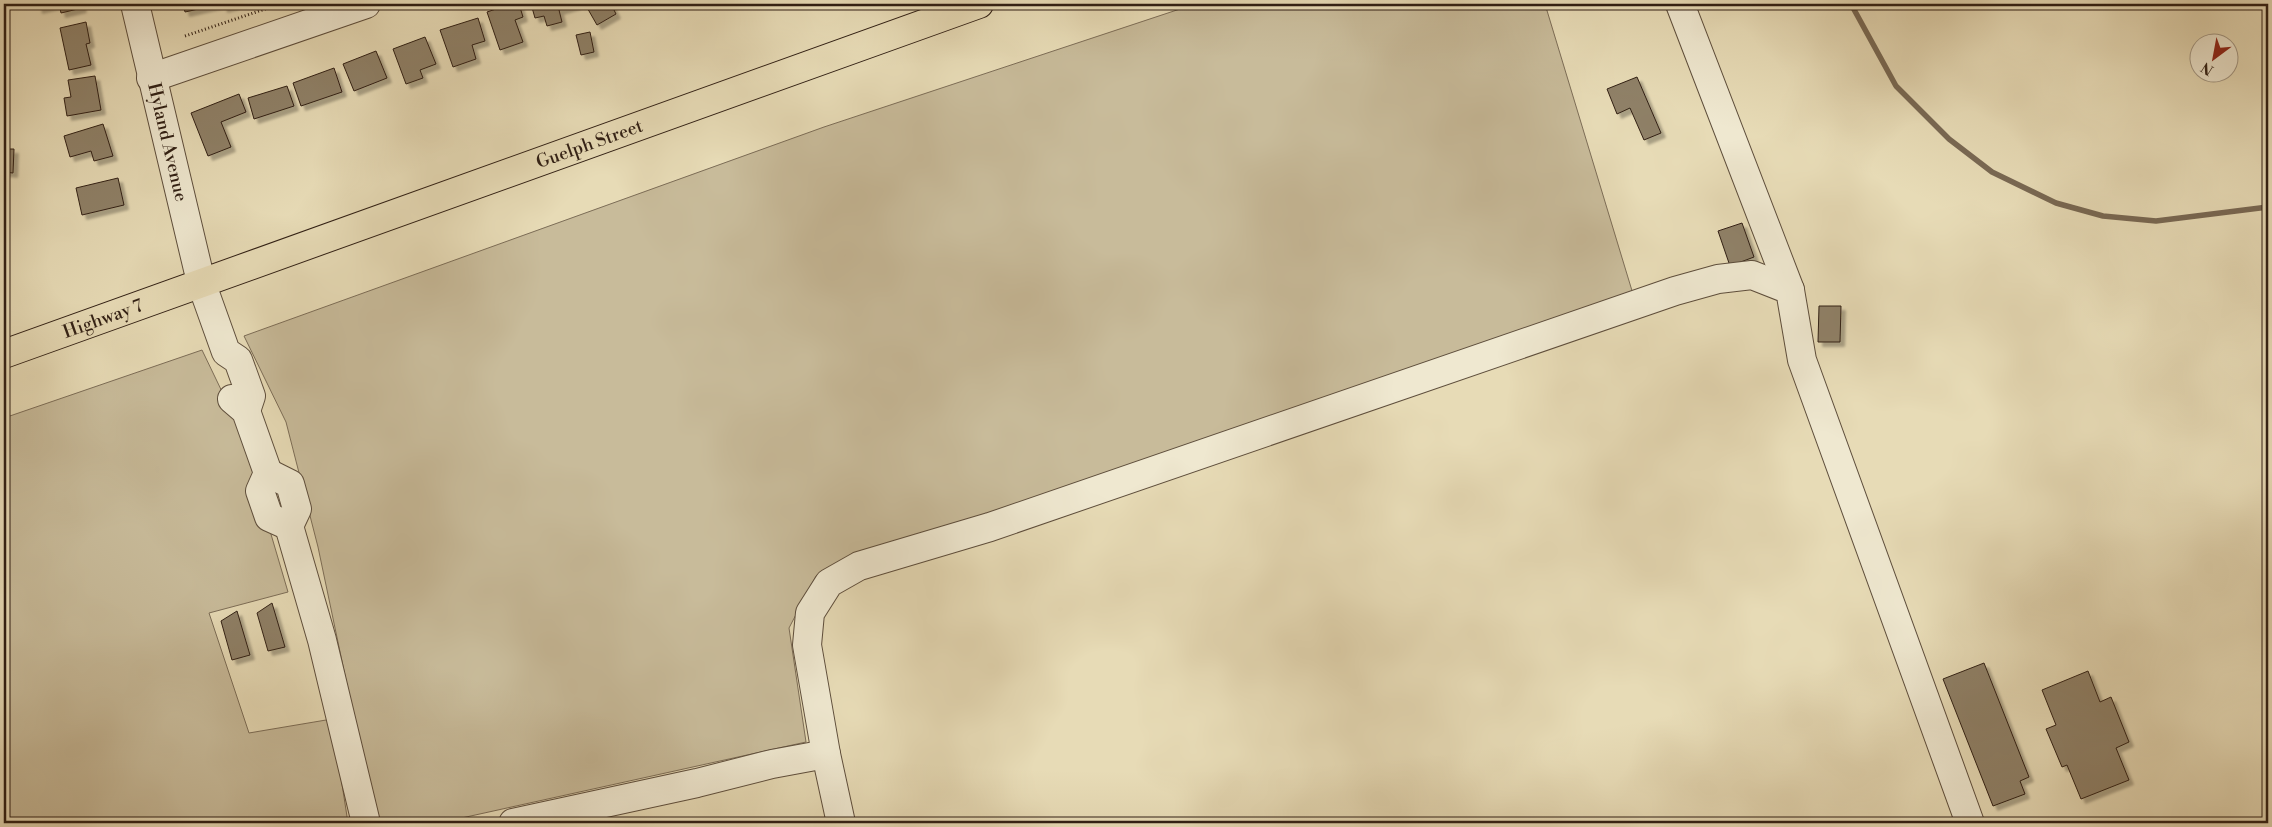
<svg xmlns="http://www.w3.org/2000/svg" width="2272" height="827" viewBox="0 0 2272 827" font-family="'Libre Bodoni',serif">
  <defs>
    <filter id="shadow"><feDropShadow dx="4.5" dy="4.5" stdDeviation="1" flood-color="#0004"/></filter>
  </defs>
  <rect width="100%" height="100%" fill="#e7dbb6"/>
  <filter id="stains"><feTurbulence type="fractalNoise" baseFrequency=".004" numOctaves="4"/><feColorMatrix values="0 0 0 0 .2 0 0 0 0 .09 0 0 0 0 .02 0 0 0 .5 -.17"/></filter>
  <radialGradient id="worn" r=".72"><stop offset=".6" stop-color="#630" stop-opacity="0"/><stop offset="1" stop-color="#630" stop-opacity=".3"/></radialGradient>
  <!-- green -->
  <path fill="#c8bb9a" stroke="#7c6d57" d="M1195 4H1545L1633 294 816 576 789 628 806 742 439 823H376L318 547 286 422 244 336 824 127Z
    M202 350 240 429 288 592 209 613 249 733 332 719 348 823H4V418Z"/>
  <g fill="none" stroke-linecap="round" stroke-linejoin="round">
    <!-- stream -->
    <path stroke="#796954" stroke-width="5.5" d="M1851 4 1896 86 1949 139 1992 172 2056 203 2103 216 2156 221 2268 207"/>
  </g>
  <!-- building -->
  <path fill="#8f8168" stroke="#301f14" filter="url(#shadow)" d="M37 4H81L82 8 61 13 59 4 38 9Z
    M183 4H221L185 12Z
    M222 4H234L235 5 223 8Z
    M511 4H519L523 17 515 20 523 42 500 50 487 12Z
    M531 4H576V5L559 10 562 22 547 26 544 16 535 18Z
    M585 4H611L616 14 597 25Z
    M478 18 485 41 472 45 476 59 453 67 440 30Z
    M86 22 90 43 86 44 91 65 69 70 60 28Z
    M590 32 594 52 581 55 576 35Z
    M425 37 436 64 420 70 423 78 406 84 393 49Z
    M376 51 387 78 354 91 343 64Z
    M334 68 342 92 301 106 293 83Z
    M95 76 101 110 67 116 64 98 71 97 68 80Z
    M1637 77 1661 133 1644 140 1630 108 1617 114 1607 89Z
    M287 86 294 106 254 119 248 98Z
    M239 94 246 112 221 122 231 147 208 156 191 113Z
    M103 124 113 156 94 161 91 151 70 157 64 136Z
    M4 149H14L13 173 4 172Z
    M118 178 124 205 82 215 76 188Z
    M1742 223 1754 257 1730 266 1718 231Z
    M1819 306H1841L1840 342H1818Z
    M272 603 285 647 268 651 257 613Z
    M237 611 250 655 232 660 221 621Z
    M1984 663 2029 777 2020 781 2025 794 1993 806 1943 679Z
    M2088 671 2100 702 2111 697 2129 742 2116 748 2129 780 2081 799 2067 765 2062 767 2046 729 2056 725 2042 690Z"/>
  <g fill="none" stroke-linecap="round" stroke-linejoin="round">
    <!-- minor casing -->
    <g stroke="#5e4e3c" stroke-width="30">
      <g id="minor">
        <path id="s1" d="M135 4 201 282 226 352 238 360 251 396 246 411"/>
        <path d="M1680 4 1790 290"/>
        <path d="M151 78 366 4"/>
        <path d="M232 399 246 411 268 473 260 491 269 517 289 526"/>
        <path d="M268 473 290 484 297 509 289 526 322 640 366 823"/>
        <path d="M826 754 807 645 810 613 829 583 859 566 990 527 1675 291 1718 279 1752 275 1790 290 1802 360 1970 823"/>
        <path d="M513 823 697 783 772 764 826 754 841 823"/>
      </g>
    </g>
    <!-- major casing -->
    <g stroke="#301f14" stroke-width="30">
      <g id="major">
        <path id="s2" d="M4 354 979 4"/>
      </g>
    </g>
    <!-- path -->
    <path stroke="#301f14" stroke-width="3" stroke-dasharray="1 2.5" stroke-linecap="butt" d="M185 36 280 4"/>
    <!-- minor -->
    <use href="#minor" stroke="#efe8d0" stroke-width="28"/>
    <!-- major -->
    <use href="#major" stroke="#e7dbb6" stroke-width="28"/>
  </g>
  <g text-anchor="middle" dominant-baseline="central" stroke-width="4.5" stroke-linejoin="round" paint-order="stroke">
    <!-- street labels -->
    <g font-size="18" fill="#301f14" stroke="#efe8d0">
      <text stroke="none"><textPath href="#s1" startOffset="142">Hyland Avenue</textPath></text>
      <text stroke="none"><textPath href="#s2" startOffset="622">Guelph Street</textPath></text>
      <text stroke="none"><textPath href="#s2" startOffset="105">Highway 7</textPath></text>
    </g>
  </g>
  <!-- margin -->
  <rect width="2272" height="827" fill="none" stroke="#e7dbb6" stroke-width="20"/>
  <rect x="5" y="5" width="2262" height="817" fill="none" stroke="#301f14" stroke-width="2.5"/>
  <rect x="10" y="10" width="2252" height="807" fill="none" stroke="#301f14"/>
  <!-- north arrow -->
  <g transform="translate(2214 58) rotate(212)"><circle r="24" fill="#efe8d0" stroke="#a39885"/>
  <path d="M0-4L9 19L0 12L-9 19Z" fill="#8f2418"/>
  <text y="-8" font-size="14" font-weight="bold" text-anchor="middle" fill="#301f14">N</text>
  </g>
  <rect width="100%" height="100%" filter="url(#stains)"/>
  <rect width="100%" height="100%" fill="url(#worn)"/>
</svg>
